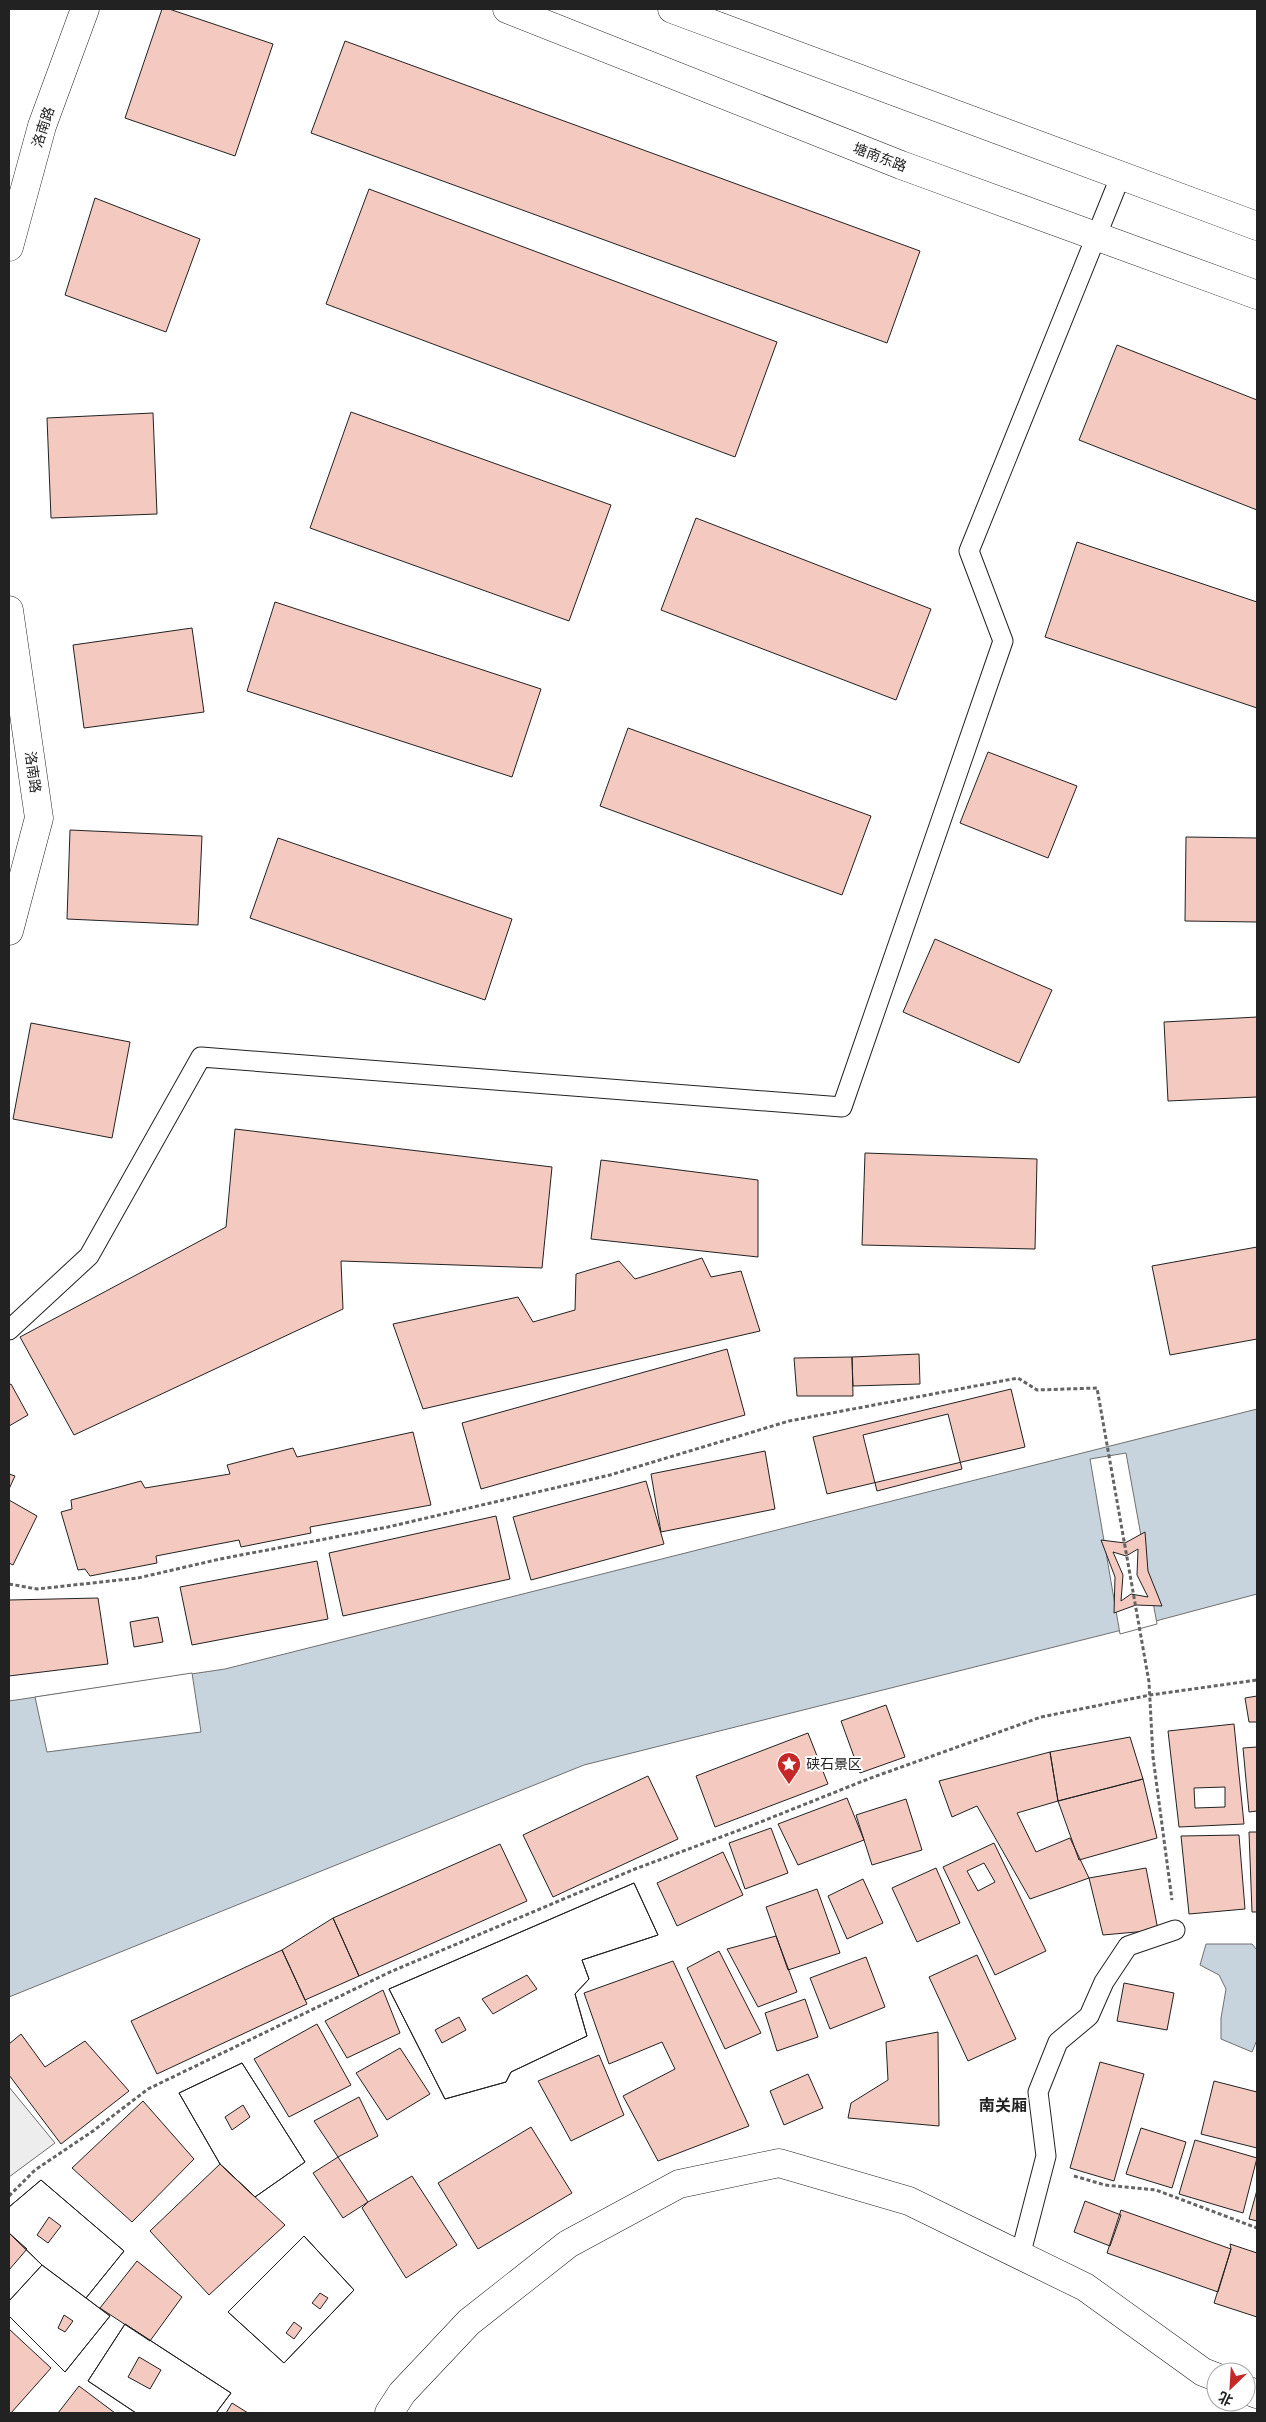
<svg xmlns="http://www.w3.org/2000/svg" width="1266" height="2422" viewBox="0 0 1266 2422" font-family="'Archivo Narrow','Noto Sans SC',sans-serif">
  <rect width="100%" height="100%" fill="#fff"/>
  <!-- parking -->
  <path fill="#ededed" stroke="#6f6f6f" d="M9 2087 55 2143 9 2177Z"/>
  <!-- water -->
  <path fill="#c7d3dd" stroke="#6f6f6f" d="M1257 1409V1594L1122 1630 584 1765 9 1997V1701L225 1669Z
    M1206 1944H1252L1257 1950V2040L1252 2052 1221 2039V2018L1226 1989 1219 1975 1200 1965Z"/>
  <!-- pier -->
  <path fill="#fff" stroke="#6f6f6f" d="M1126 1453 1157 1624 1120 1634 1090 1459Z
    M192 1673 201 1732 47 1752 35 1697Z"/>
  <!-- building -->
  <path fill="#f3c9c0" stroke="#222" fill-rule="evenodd" d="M162 9H169L273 44 235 156 125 118Z
    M345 41 920 251 887 343 311 133Z
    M369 189 777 342 735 457 326 304Z
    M95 198 200 239 166 332 65 295Z
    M1117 345 1257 400V510L1079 440Z
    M351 412 611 505 569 621 310 528Z
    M153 413 157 514 51 518 47 418Z
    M696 518 931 609 896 700 661 610Z
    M1077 542 1257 602V708L1045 637Z
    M275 602 541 689 512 777 247 691Z
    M192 628 204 712 84 728 73 645Z
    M628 728 871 816 842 895 600 806Z
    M988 752 1077 786 1048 858 960 823Z
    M70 830 202 836 198 925 67 919Z
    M1186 837 1257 838V922L1185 921Z
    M278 838 512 919 485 1000 250 918Z
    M935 939 1052 990 1019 1063 903 1012Z
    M1257 1017V1097L1168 1101 1164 1022Z
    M31 1023 130 1042 112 1138 13 1119Z
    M235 1129 552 1167 542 1268 341 1261 343 1309 74 1435 20 1337 226 1227Z
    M865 1153 1037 1159 1035 1249 862 1245Z
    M601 1160 758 1180V1257L591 1239Z
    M1257 1247V1339L1170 1355 1152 1266Z
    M702 1258 711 1277 741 1271 760 1331 423 1409 393 1324 518 1297 533 1322 575 1310 576 1274 619 1261 635 1279Z
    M727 1349 745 1415 481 1489 462 1423Z
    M919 1354 920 1384 853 1386 852 1357Z
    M852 1357 853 1396H797L794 1358Z
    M11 1384 28 1415 9 1426V1385Z
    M1011 1389 1025 1447 827 1494 813 1437Z
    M948 1414 962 1469 877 1491 863 1435Z
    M413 1432 431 1505 310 1527 311 1533 241 1547 239 1540 156 1556 157 1563 90 1576 85 1569 78 1570 61 1512 72 1509 71 1500 141 1481 145 1488 230 1474 227 1465 293 1448 297 1457Z
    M765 1451 775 1509 661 1532 651 1474Z
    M9 1474 15 1476 9 1489Z
    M646 1481 664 1544 531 1580 513 1517Z
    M9 1500 37 1516 13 1565 9 1563Z
    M496 1516 510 1579 343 1616 329 1553Z
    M1145 1532 1148 1571 1162 1606 1136 1605 1114 1613 1115 1577 1101 1540 1125 1543Z
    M1138 1549 1137 1575 1148 1597 1131 1594 1121 1601 1123 1575 1113 1552 1126 1556Z
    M317 1561 328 1619 192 1645 180 1587Z
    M98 1598 108 1664 9 1676V1600Z
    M158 1617 163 1642 134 1647 130 1622Z
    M1257 1696V1722H1249L1245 1698Z
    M886 1705 905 1757 860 1773 841 1721Z
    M1234 1724 1244 1824 1179 1827 1168 1731ZM1225 1787V1807L1195 1808 1194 1788Z
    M808 1733 828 1784 715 1827 696 1776Z
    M1130 1737 1143 1779 1058 1801 1050 1752Z
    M1257 1747V1811L1249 1812 1243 1748Z
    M1050 1752 1058 1801 1017 1813 1036 1852 1070 1838 1089 1878 1030 1899 977 1806 952 1817 939 1781Z
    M648 1776 678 1839 553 1897 523 1835Z
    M1143 1779 1157 1838 1079 1860 1058 1801Z
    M847 1798 864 1840 798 1865 778 1824Z
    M906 1799 922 1850 872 1865 856 1815Z
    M771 1828 788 1873 745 1889 729 1843Z
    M1249 1832H1257V1912H1252Z
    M1239 1835 1245 1909 1189 1914 1181 1836Z
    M994 1843 1046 1951 995 1975 943 1867ZM984 1863 995 1882 978 1891 967 1871Z
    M500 1844 527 1901 359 1976 333 1918Z
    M723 1852 743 1895 677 1926 657 1883Z
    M936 1868 960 1923 917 1942 892 1888Z
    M1146 1868 1158 1930 1103 1935 1089 1878Z
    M863 1879 883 1923 847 1939 828 1896Z
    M634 1883 658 1935 582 1960 589 1979 575 1994 587 2036 511 2072 506 2082 445 2099 389 1989ZM527 1975 537 1989 493 2014 482 1999ZM459 2017 466 2030 442 2043 435 2030Z
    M634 1883 658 1935 582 1960 589 1979 575 1994 587 2036 511 2072 506 2082 445 2099 389 1989Z
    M817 1889 840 1953 788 1970 766 1907Z
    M333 1918 359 1976 305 2000 282 1950Z
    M776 1936 797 1992 758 2007 727 1949Z
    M282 1950 307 2004 157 2074 131 2021Z
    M719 1951 761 2033 725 2049 687 1968Z
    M977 1955 1016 2039 968 2061 929 1977Z
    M866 1957 885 2007 830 2029 810 1978Z
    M673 1961 749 2126 658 2161 623 2096 675 2069 662 2042 609 2064 584 1993Z
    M1124 1983 1174 1993 1167 2030 1117 2021Z
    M383 1990 400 2033 347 2058 325 2021Z
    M805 1999 818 2037 777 2051 765 2013Z
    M317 2024 351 2085 289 2117 254 2059Z
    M938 2032 939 2126 848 2118 851 2103 888 2080 886 2042Z
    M21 2034 45 2067 85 2041 129 2091 61 2144 9 2075V2044Z
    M400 2048 430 2094 387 2120 356 2073Z
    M599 2055 624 2115 571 2141 538 2081Z
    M1100 2062 1144 2074 1114 2181 1070 2168Z
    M242 2063 305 2162 255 2197 220 2164 179 2093ZM243 2105 250 2117 232 2130 225 2117Z
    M242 2063 305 2162 255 2197 220 2164 179 2093Z
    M808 2074 823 2108 784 2125 770 2091Z
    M1214 2081 1257 2092V2148L1201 2134Z
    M359 2097 378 2136 338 2157 314 2121Z
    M143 2101 194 2159 132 2222 72 2168Z
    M531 2127 572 2193 478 2249 438 2183Z
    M1141 2128 1186 2142 1172 2188 1126 2174Z
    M1195 2140 1257 2158 1243 2213 1179 2194Z
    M338 2157 368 2202 343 2218 313 2173Z
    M220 2164 285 2225 209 2295 150 2231Z
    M412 2176 457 2245 406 2278 362 2208 368 2202Z
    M41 2180 124 2251 86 2298 110 2316 65 2372 9 2316V2301L42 2265 9 2233V2207ZM49 2217 61 2226 48 2243 37 2235ZM64 2315 73 2321 65 2332 58 2328Z
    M41 2180 124 2251 86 2298 42 2265 9 2233V2207Z
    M1257 2190V2221L1249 2219Z
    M1085 2201 1121 2215 1110 2246 1074 2232Z
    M1121 2210 1231 2249 1218 2292 1107 2253Z
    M9 2233 27 2249 9 2270Z
    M304 2236 354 2290 284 2363 228 2312ZM320 2293 328 2298 320 2309 312 2303ZM294 2322 302 2328 294 2339 286 2333Z
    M304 2236 354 2290 284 2363 228 2312Z
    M1230 2244 1257 2253V2317L1214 2303 1231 2249Z
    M137 2261 182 2297 150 2341 100 2308Z
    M42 2265 110 2316 65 2372 9 2316V2301Z
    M125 2324 231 2393 216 2413H136L88 2381ZM139 2357 161 2370 150 2389 128 2377Z
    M125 2324 231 2393 216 2413H136L88 2381Z
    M9 2329 51 2368 11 2413H9Z
    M79 2386 115 2413H58Z
    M232 2403 248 2413H226Z"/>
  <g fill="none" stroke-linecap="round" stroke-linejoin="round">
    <!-- lane casing -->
    <g stroke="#222" stroke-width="21">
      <path id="lane" d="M9 1330 89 1256 201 1057 842 1107 1003 641 969 551 1121 175
        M1020 2256 1046 2156 1038 2092 1058 2042 1089 2016 1104 1982 1128 1946 1175 1930"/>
    </g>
    <!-- street casing -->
    <g stroke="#222" stroke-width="29">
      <path id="street" d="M9 247 42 126 85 9
        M9 610 39 818 9 931
        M1246 2390 1257 2394
        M389 2413 402 2393 469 2322 568 2244 679 2184 779 2163 909 2201 1085 2287 1203 2372 1216 2377"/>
    </g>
    <!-- secondary casing -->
    <g stroke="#222" stroke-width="29">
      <path id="secondary" d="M507 9 901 165 1257 295
        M672 9 1257 226"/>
    </g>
    <!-- path -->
    <path stroke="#646464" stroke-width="3" stroke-dasharray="4 2.5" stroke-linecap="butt" d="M9 1584 37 1589 138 1578 220 1559 388 1527 610 1475 789 1421 1018 1378 1037 1390 1097 1388 1149 1682 1153 1757 1172 1900
      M1074 2176 1105 2185 1156 2190 1257 2228
      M9 2196 35 2170 93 2131 148 2089 390 1972 635 1869 753 1825 868 1779 1041 1717 1150 1695 1257 1680"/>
    <!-- lane -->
    <use href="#lane" stroke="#fff" stroke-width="19"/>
    <!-- street -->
    <use href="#street" stroke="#fff" stroke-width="28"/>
    <!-- secondary -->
    <use href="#secondary" stroke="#fff" stroke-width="28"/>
  </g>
  <!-- icons -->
  <defs>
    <g id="sight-pin" transform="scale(1.25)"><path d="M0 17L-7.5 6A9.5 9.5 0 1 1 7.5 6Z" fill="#c62828" stroke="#fff"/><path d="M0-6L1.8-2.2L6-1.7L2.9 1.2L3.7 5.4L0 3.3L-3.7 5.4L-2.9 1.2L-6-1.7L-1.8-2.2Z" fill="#fff"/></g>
  </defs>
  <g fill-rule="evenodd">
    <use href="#sight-pin" x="789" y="1764"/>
  </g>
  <g text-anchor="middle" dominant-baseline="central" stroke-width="4" stroke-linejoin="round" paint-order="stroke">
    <!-- street labels -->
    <g font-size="14" fill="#222" stroke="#fff">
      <text transform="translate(43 127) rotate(-72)">洛南路</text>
      <text transform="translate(880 157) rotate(21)">塘南东路</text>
      <text transform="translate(33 772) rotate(82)">洛南路</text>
    </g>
    <!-- poi labels -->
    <g font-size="14" fill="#222" stroke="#fff" text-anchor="start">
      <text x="806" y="1764">硖石景区</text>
    </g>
    <!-- quarter labels -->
    <g font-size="16" font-weight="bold" fill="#222" stroke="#fff">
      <text x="1003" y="2105">南关厢</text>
    </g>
  </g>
  <!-- border -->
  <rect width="1266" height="2422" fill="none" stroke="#222222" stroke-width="20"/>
  <!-- north arrow -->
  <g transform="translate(1231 2387) rotate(205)"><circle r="24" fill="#ffffff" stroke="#a7a7a7"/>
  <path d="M0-4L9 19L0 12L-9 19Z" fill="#c62828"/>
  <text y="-8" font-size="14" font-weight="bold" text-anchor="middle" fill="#222222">北</text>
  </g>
</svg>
